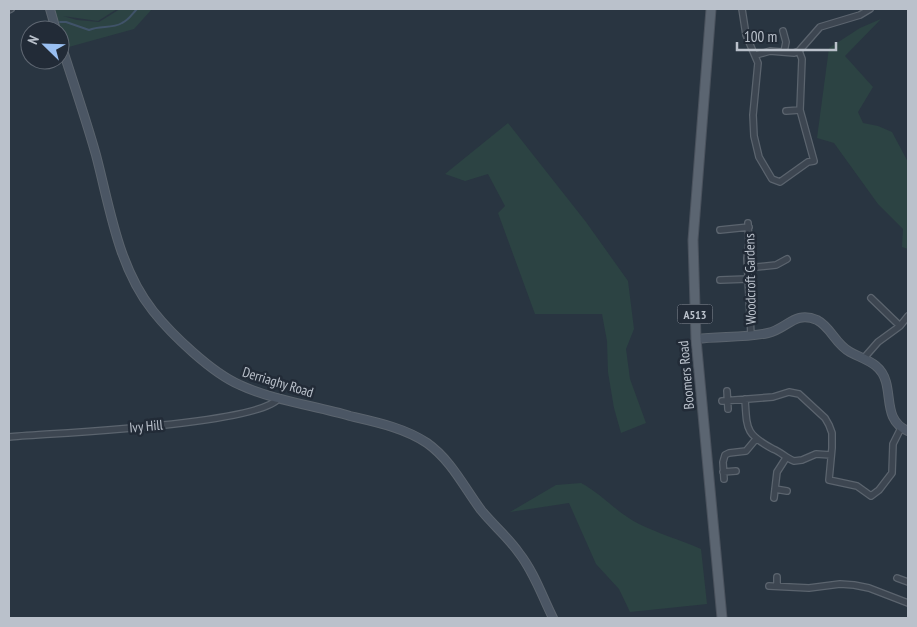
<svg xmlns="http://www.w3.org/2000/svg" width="917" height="627" viewBox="0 0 917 627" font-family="'PT Sans Narrow',sans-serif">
  <rect width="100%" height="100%" fill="#293541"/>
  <!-- green -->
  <path fill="#2c4343" d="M56 9H117L98 21 63 16 77 20 99 22 120 9H152L134 29 65 48 53 10Z
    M881 19 845 56 873 87 858 112 863 123 878 126 892 132 908 162V249L902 247 903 229 878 204 834 143 817 138 829 48 860 28Z
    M508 123 586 222 628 281 634 329 626 349 630 379 646 423 621 433 614 408 608 372 607 341 602 314H535L498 213 505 206 488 174 465 181 445 174Z
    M581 483C602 494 617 513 639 524 659 534 681 540 701 549L707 604 630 612 619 589 596 564 569 503 510 512 556 485Z"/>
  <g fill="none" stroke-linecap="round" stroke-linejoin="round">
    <!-- stream -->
    <path stroke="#405369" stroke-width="2" d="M60 22H66L89 30C100 25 112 29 122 23 129 20 132 14 137 9"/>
    <!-- street casing -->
    <g stroke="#5b646e" stroke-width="8">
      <path id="street" d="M742 9 746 35 758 63 753 115 754 136 759 157 772 179 780 182 808 162 814 161 800 110 802 59 799 51
        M9 10 11 9
        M783 31 786 42 784 52
        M756 55 770 51 794 53 799 51 820 27 860 15 870 9
        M786 111 800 110
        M748 223 749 243 747 258 751 335
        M720 230 749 227
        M747 268 776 265 787 259
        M720 280 748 279
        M900 326 908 316
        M864 358 878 342 900 326 871 298
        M727 391 728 409
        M745 399C747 429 745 434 773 449 781 452 786 458 794 461L802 460 816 454 831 455
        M722 401 773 397 789 392 799 394 825 418 829 425 832 433V448L829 480 857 486 871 496 879 490 892 473 893 444 901 428
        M9 437C51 433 259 425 279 398
        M723 472 736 471
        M724 479 723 462 725 455 729 453 746 451 756 439
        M775 489 787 491
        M774 498 777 472 786 458
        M897 578 908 582
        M769 586 809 588 840 584 854 585 869 588 908 603
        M777 586V577"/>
    </g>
    <!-- secondary casing -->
    <g stroke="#5b646e" stroke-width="10">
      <path id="secondary" d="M50 9 56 30
        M60 41C72 79 85 116 96 155 110 208 118 267 153 311 172 335 212 373 240 385 272 400 316 406 350 416 376 422 405 428 427 443 451 460 464 487 481 510 493 525 508 537 519 553 534 572 542 596 553 618
        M696 339C720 336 745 338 768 333 787 329 795 310 817 320 831 327 835 344 850 352 865 360 881 363 886 382 891 400 886 422 908 431"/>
    </g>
    <!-- primary casing -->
    <g stroke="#4a525d" stroke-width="11">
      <path id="primary" d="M711 9 693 240 696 339 722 618"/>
    </g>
    <!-- street -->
    <use href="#street" stroke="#3d4651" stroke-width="5.5"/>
    <!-- secondary -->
    <use href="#secondary" stroke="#4b5664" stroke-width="8"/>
    <!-- primary -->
    <use href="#primary" stroke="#5b6571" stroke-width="9"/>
  </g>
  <g text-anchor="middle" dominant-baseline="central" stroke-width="5" stroke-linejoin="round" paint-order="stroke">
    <!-- shield labels -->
    <rect fill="#222b37" stroke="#8c949f" stroke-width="1" x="677.5" y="304.5" width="35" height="19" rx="4"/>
    <g font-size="12" font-weight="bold" fill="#bac1cb">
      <text x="695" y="314">A513</text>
    </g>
    <!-- street labels -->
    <g font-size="14" fill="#bac1cb" stroke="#222b37">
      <text transform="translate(750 279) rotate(-91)">Woodcroft Gardens</text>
      <text transform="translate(686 375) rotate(-95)">Boomers Road</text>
      <text transform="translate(278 382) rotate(17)">Derriaghy Road</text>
      <text transform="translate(146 426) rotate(-5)">Ivy Hill</text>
    </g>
  </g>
  <!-- border -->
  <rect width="917" height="627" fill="none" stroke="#bac1cb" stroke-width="20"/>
  <!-- north arrow -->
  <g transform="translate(45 45) rotate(293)"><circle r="24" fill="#222b37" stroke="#5f6772"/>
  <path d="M0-4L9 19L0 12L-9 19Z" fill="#99bff1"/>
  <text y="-8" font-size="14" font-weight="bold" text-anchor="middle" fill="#bac1cb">N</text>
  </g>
  <!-- scale -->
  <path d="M737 42v8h99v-8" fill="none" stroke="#bac1cb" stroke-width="2.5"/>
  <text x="744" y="42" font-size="15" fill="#bac1cb" stroke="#222b37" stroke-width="4" paint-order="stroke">100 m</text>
</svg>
